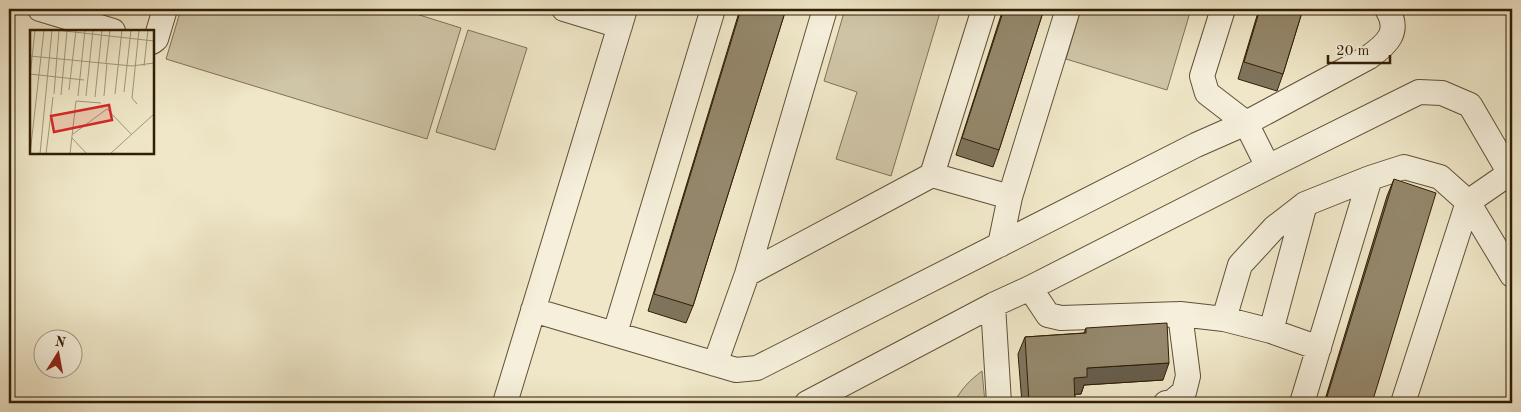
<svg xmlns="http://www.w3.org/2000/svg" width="1521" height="412" viewBox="0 0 1521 412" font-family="'Old Standard TT',serif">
  <rect width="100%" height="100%" fill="#efe7c8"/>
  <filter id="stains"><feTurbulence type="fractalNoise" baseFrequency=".004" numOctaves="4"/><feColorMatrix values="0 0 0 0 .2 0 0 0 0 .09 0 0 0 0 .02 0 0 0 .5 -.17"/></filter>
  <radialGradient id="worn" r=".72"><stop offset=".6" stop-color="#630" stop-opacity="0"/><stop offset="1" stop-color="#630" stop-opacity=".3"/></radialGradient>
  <!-- green -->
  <path fill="#cfc5a7" stroke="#807256" d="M181 9H374C384 12 401 9 413 9V13L461 28 427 139 166 59Z
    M845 9H941L891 176 836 159 857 92 824 81Z
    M1081 9H1191L1167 90 1066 59Z
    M468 30 527 48 495 150 436 132Z
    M982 371 985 403H954C961 389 970 380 982 371Z"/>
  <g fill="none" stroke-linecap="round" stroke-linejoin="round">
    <!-- minor casing -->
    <g stroke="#605036" stroke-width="26">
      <path id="minor" d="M40 9 113 31
        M564 9 620 26
        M1223 9 1202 76 1207 93 1246 123 1268 167
        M152 42 156 39 165 9
        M932 175 984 9
        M1000 245 1010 197 1068 9
        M747 274 932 175 1010 197
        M1030 288 1048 315 1061 318 1180 314 1224 319 1271 331 1319 348
        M993 305 999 403
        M533 310 736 370 757 368 1196 145 1246 123 1369 57C1387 44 1401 32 1387 9
        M1224 319 1240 265 1274 228 1305 204 1370 178 1404 167 1440 177 1468 202 1510 173
        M1271 331 1305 204
        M615 333 713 9
        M715 364 747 274 825 9
        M505 403 625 9
        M807 403 993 305 1030 288 1268 167 1419 92 1442 93 1470 105 1512 177
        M1166 403H1171L1184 392 1188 376 1180 314
        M1302 403 1370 178
        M1403 403 1468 202 1512 275"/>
    </g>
    <!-- minor -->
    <use href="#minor" stroke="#f5efdb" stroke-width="24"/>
  </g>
  <!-- wall -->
  <path fill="#7f745c" stroke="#311e06" d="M740 9H786L693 306 686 323 648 311Z
    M1003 9H1044L999 150 993 167 956 155Z
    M1259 9H1303L1283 74 1277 91 1238 79Z
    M1394 179 1372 403H1324L1387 196Z
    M1086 328 1163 380 1084 385 1081 394H1075V403H1022L1018 354 1025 337 1084 333Z"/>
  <!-- shaded-wall -->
  <path fill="#685e4b" stroke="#311e06" d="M1169 363 1163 380 1084 385 1081 394 1067 395 1074 378 1087 368Z"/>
  <!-- building -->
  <path fill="#94876b" stroke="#311e06" d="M741 9H786L693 306 654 294Z
    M1004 9H1044L999 150 962 138Z
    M1260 9H1303L1283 74 1244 62Z
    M1394 179 1436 193 1372 403H1325Z
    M1167 323 1169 363 1087 368V377L1074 378 1075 403H1029L1025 337 1086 333V328Z"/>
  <!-- overview -->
  <g transform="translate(30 30)">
    <rect width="124" height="124" fill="#efe7c8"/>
    <path fill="none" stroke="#a3977a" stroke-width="1" d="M26 0 124 11M0 26 102 36 124 33M76 33 80 0M114 36 118 0M0 44 54 50M0 47 5 0M39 60 46 0M94 62 101 0M24 64 29 0M85 64 92 0M31 65 37 1M48 66 55 0M56 66 63 0M74 66 77 33M65 67 72 0M107 74 102 68 109 0M43 104 77 79 101 104M42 108 57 124M0 124 14 0M10 124 22 0M16 124 23 67M40 124 46 71 71 73M80 124 124 84"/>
    <path fill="#d62828" fill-opacity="0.15" stroke="#d62828" stroke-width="2.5" d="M79 75 82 90 24 102 21 86Z"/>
    <rect width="124" height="124" fill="none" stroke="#311e06" stroke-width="2.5"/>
  </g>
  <!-- margin -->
  <rect width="1521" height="412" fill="none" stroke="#efe7c8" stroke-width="30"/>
  <rect x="10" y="10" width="1501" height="392" fill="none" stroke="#311e06" stroke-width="2.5"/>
  <rect x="15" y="15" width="1491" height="382" fill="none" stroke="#311e06"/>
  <!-- north arrow -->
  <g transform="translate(58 354) rotate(11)"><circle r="24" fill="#f5efdb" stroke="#a79b86"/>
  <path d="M0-4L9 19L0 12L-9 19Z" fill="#8f2418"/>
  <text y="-8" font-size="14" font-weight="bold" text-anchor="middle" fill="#311e06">N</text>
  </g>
  <!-- scale -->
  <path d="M1328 55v8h62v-8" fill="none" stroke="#311e06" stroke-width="2.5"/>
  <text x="1336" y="55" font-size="15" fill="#311e06" stroke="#f5efdb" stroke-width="4" paint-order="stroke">20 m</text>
  <rect width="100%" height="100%" filter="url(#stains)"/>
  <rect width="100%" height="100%" fill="url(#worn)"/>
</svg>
